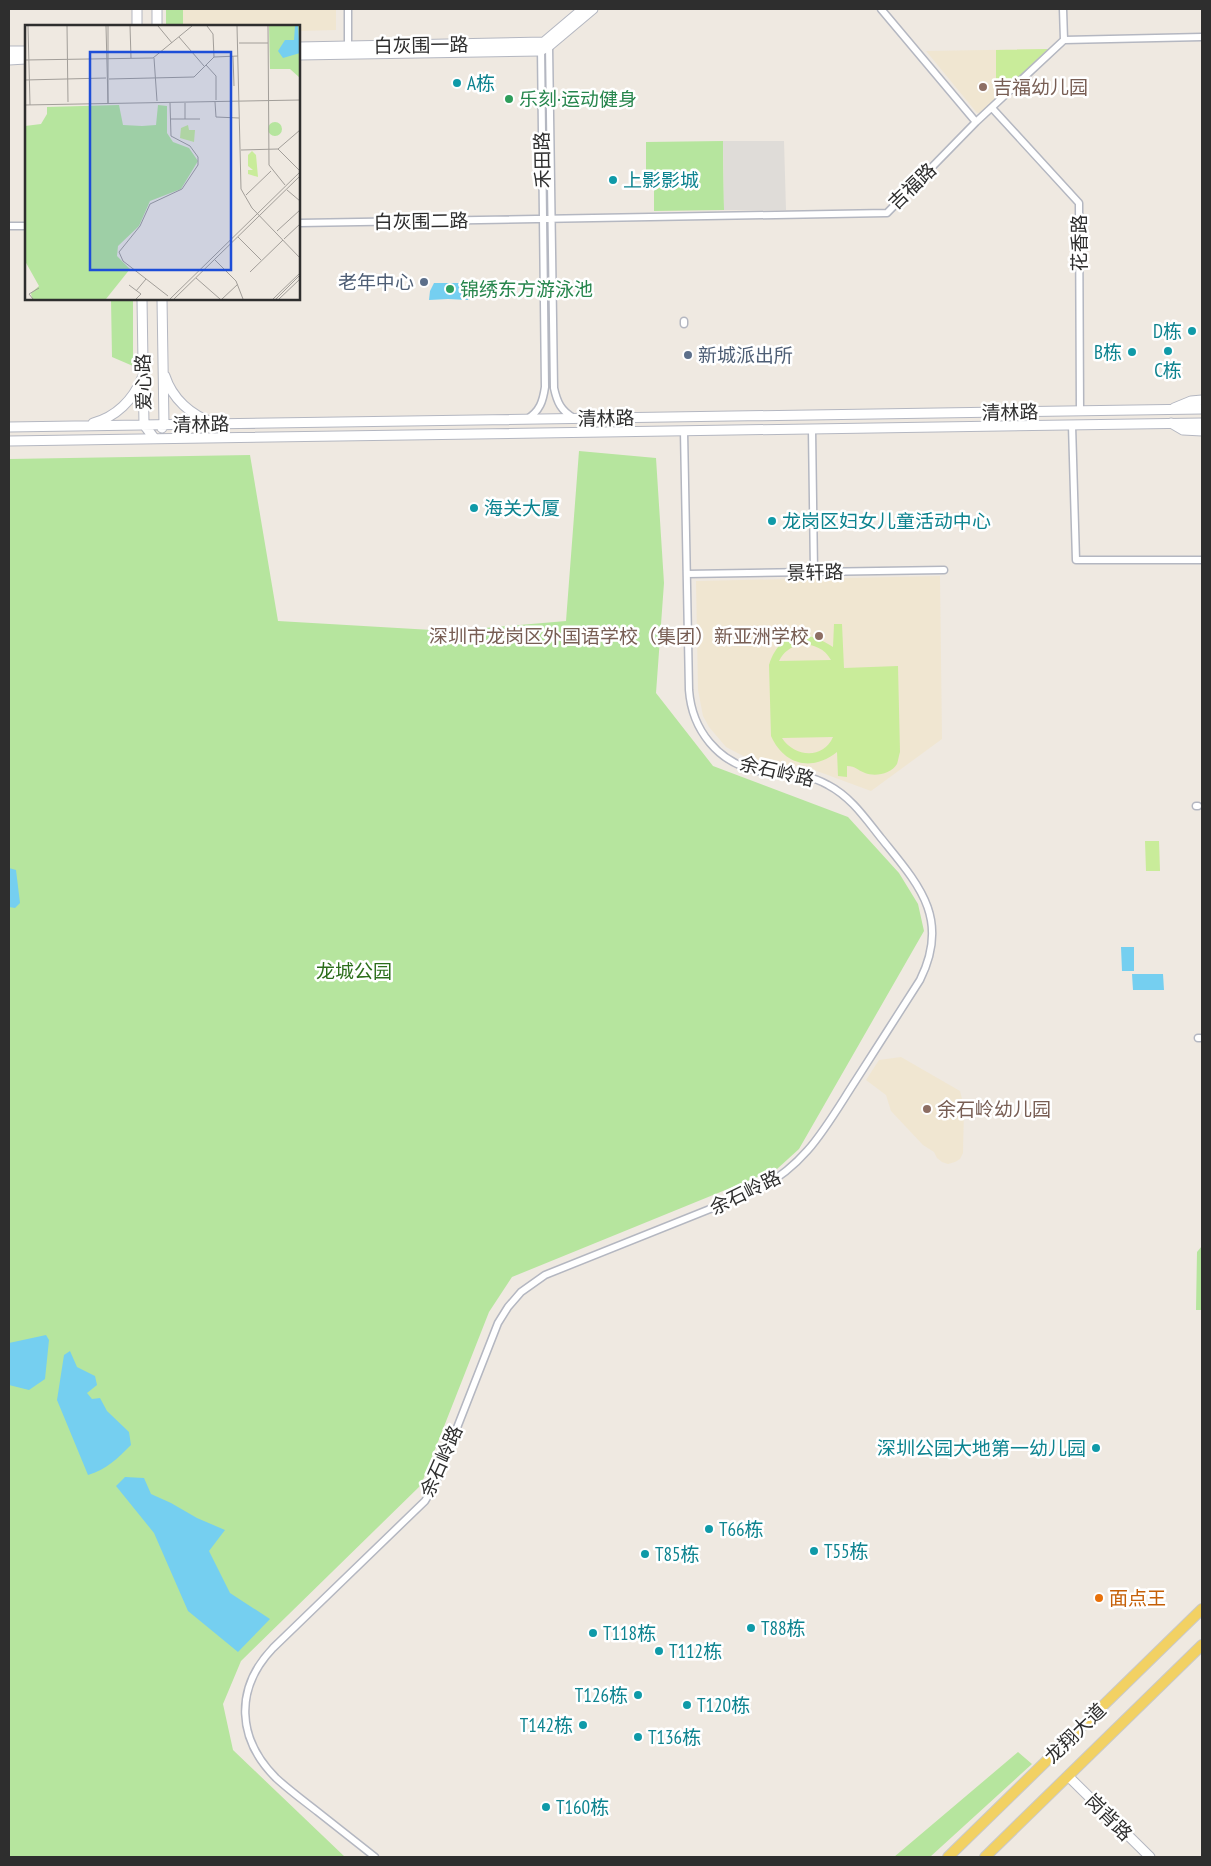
<svg xmlns="http://www.w3.org/2000/svg" width="1211" height="1866" viewBox="0 0 1211 1866" font-family="'PT Sans Narrow','Noto Sans SC',sans-serif">
  <rect width="100%" height="100%" fill="#efe9e1"/>
  <!-- education -->
  <path fill="#f0e6d1" d="M183 9H336V30L299 31V26H183Z
    M1050 49 981 113H977L926 51Z
    M940 576 942 739 871 791 806 767 761 762 749 759 726 747 709 727 703 716 698 690 696 581Z
    M901 1057 960 1091 964 1107 963 1153 960 1159 955 1162 948 1164 942 1162 937 1158 934 1152 923 1145 891 1111 886 1095 866 1080 879 1060Z"/>
  <!-- green -->
  <path fill="#b6e59e" d="M166 9H183V26H166Z
    M723 141 724 210 654 211V171H646V142Z
    M111 299H133V366L112 357Z
    M579 451 656 458 664 583 656 693 713 766 848 817 899 873 918 904 924 931 799 1149 777 1169 512 1277 489 1312 421 1485 241 1661 223 1704 233 1750 345 1857H9V459L250 455 278 621 449 631 566 621Z
    M1202 1246V1310H1196L1197 1252Z
    M1018 1752 1032 1764 930 1857H894Z"/>
  <!-- pitch -->
  <path fill="#c9ec9a" fill-rule="evenodd" d="M1048 49 996 98V50Z
    M834 624H842L844 668 898 666 900 752C899 755 898 761 897 764 891 774 875 777 865 773 857 770 856 766 847 766V777L838 776 837 752C812 772 784 765 771 736L769 665C780 630 807 629 833 647ZM801 644C814 644 825 649 831 660L779 661C784 651 791 647 801 644ZM833 737C823 760 794 757 782 738Z
    M1145 841H1159L1160 871H1146Z"/>
  <!-- plaza -->
  <path fill="#dfdcd8" d="M723 141H784L786 210H724Z"/>
  <!-- water -->
  <path fill="#75cff0" d="M434 283H473L469 291 468 300 448 299 429 300 430 291Z
    M9 868 16 870 20 903 15 908 9 907Z
    M1121 947H1134V971H1122Z
    M1132 974H1163L1164 990H1133Z
    M46 1335 49 1340 45 1379 29 1390 9 1385V1343Z
    M70 1351 77 1367 95 1376 97 1385 87 1393 92 1399 100 1398 107 1411 129 1432 131 1445C118 1458 106 1470 88 1475L57 1400 64 1355Z
    M125 1477 144 1478 151 1494 171 1503 197 1518 225 1530 209 1551 230 1593 270 1619 238 1652 188 1611 154 1533 116 1486Z"/>
  <g fill="none" stroke-linecap="round" stroke-linejoin="round">
    <!-- street casing -->
    <g stroke="#b4b7c1" stroke-width="9">
      <path id="street" d="M348 9V50
        M881 9 976 122
        M1063 9 1064 40
        M546 44 549 46 554 388C557 402 561 411 574 418
        M992 108 1079 203 1080 411
        M299 223 887 213 976 122 1064 40 1202 37
        M9 226H26
        M684 321V324
        M527 419C540 411 543 401 545 387L541 48
        M1072 425 1076 560H1202
        M812 429 814 572
        M687 574 944 570
        M1196 806H1198
        M1198 1038H1200
        M375 1857C356 1842 337 1827 318 1812 304 1801 289 1790 276 1778 237 1739 234 1689 273 1648L425 1501 435 1484 498 1323 508 1307 521 1292 545 1275 755 1191C807 1165 826 1126 856 1080 877 1047 899 1013 920 980 951 918 918 884 881 838 865 818 851 797 828 785 801 770 785 776 758 771 718 763 692 730 689 690L684 431"/>
    </g>
    <!-- secondary casing -->
    <g stroke="#b4b7c1" stroke-width="11">
      <path id="secondary" d="M137 9V26
        M157 9V26
        M299 47 544 42 583 9
        M9 51H26
        M299 55 540 51 549 46 593 9
        M9 60 26 59
        M142 299 144 425 155 439
        M165 376C172 398 191 416 213 422
        M1174 408 1191 401 1202 400
        M93 423C116 417 133 400 142 378
        M1171 423 1183 430 1202 431
        M9 427 1202 409
        M162 428 164 425 162 299
        M9 441 1202 423
        M1068 1776 1150 1857"/>
    </g>
    <!-- primary casing -->
    <g stroke="#c9c9c9" stroke-width="12">
      <path id="primary" d="M948 1857 1202 1609
        M985 1857 1202 1645"/>
    </g>
    <!-- street -->
    <use href="#street" stroke="#fff" stroke-width="6"/>
    <!-- secondary -->
    <use href="#secondary" stroke="#fff" stroke-width="9"/>
    <!-- primary -->
    <use href="#primary" stroke="#f2d163" stroke-width="10"/>
  </g>
  <!-- markers -->
  <g fill="#0f9aa8" stroke="#fff" stroke-width="2">
    <circle cx="457" cy="83" r="5"/>
    <circle cx="613" cy="180" r="5"/>
    <circle cx="1192" cy="331" r="5"/>
    <circle cx="1168" cy="351" r="5"/>
    <circle cx="1132" cy="352" r="5"/>
    <circle cx="474" cy="508" r="5"/>
    <circle cx="772" cy="521" r="5"/>
    <circle cx="1096" cy="1448" r="5"/>
    <circle cx="709" cy="1529" r="5"/>
    <circle cx="814" cy="1551" r="5"/>
    <circle cx="645" cy="1554" r="5"/>
    <circle cx="751" cy="1628" r="5"/>
    <circle cx="593" cy="1633" r="5"/>
    <circle cx="659" cy="1651" r="5"/>
    <circle cx="638" cy="1695" r="5"/>
    <circle cx="687" cy="1705" r="5"/>
    <circle cx="583" cy="1725" r="5"/>
    <circle cx="638" cy="1737" r="5"/>
    <circle cx="546" cy="1807" r="5"/>
  </g>
  <g fill="#8d6e63" stroke="#fff" stroke-width="2">
    <circle cx="983" cy="87" r="5"/>
    <circle cx="819" cy="636" r="5"/>
    <circle cx="927" cy="1109" r="5"/>
  </g>
  <g fill="#2e9e5b" stroke="#fff" stroke-width="2">
    <circle cx="509" cy="99" r="5"/>
    <circle cx="450" cy="289" r="5"/>
  </g>
  <g fill="#5c6f8a" stroke="#fff" stroke-width="2">
    <circle cx="424" cy="282" r="5"/>
    <circle cx="688" cy="355" r="5"/>
  </g>
  <circle fill="#e8710a" stroke="#fff" stroke-width="2" cx="1099" cy="1598" r="5"/>
  <g text-anchor="middle" dominant-baseline="central" stroke-width="5" stroke-linejoin="round" paint-order="stroke">
    <!-- street labels -->
    <g font-size="19" fill="#2e2e2e" stroke="#fff">
      <text transform="translate(421 45) rotate(-1)">白灰围一路</text>
      <text transform="translate(542 160) rotate(-91)">禾田路</text>
      <text transform="translate(912 186) rotate(-44)">吉福路</text>
      <text transform="translate(421 221) rotate(-1)">白灰围二路</text>
      <text transform="translate(1079 243) rotate(-90)">花香路</text>
      <text transform="translate(143 382) rotate(-91)">爱心路</text>
      <text transform="translate(1010 412) rotate(-1)">清林路</text>
      <text transform="translate(606 418) rotate(-1)">清林路</text>
      <text transform="translate(201 424) rotate(-1)">清林路</text>
      <text transform="translate(815 572) rotate(-1)">景轩路</text>
      <text transform="translate(777 771) rotate(13)">余石岭路</text>
      <text transform="translate(745 1192) rotate(-26)">余石岭路</text>
      <text transform="translate(441 1461) rotate(-66)">余石岭路</text>
      <text transform="translate(1075 1733) rotate(-44)">龙翔大道</text>
      <text transform="translate(1109 1817) rotate(45)">岗背路</text>
    </g>
    <!-- culture labels -->
    <g font-size="19" fill="#0d838f" stroke="#fff" text-anchor="start">
      <text x="467" y="83">A栋</text>
      <text x="623" y="180">上影影城</text>
      <text x="1182" y="331" text-anchor="end">D栋</text>
      <text x="1122" y="352" text-anchor="end">B栋</text>
      <text x="1168" y="370" text-anchor="middle">C栋</text>
      <text x="484" y="508">海关大厦</text>
      <text x="782" y="521">龙岗区妇女儿童活动中心</text>
      <text x="1086" y="1448" text-anchor="end">深圳公园大地第一幼儿园</text>
      <text x="719" y="1529">T66栋</text>
      <text x="824" y="1551">T55栋</text>
      <text x="655" y="1554">T85栋</text>
      <text x="761" y="1628">T88栋</text>
      <text x="603" y="1633">T118栋</text>
      <text x="669" y="1651">T112栋</text>
      <text x="628" y="1695" text-anchor="end">T126栋</text>
      <text x="697" y="1705">T120栋</text>
      <text x="573" y="1725" text-anchor="end">T142栋</text>
      <text x="648" y="1737">T136栋</text>
      <text x="556" y="1807">T160栋</text>
    </g>
    <!-- education labels -->
    <g font-size="19" fill="#785e54" stroke="#fff" text-anchor="start">
      <text x="993" y="87">吉福幼儿园</text>
      <text x="809" y="636" text-anchor="end">深圳市龙岗区外国语学校（集团）新亚洲学校</text>
      <text x="937" y="1109">余石岭幼儿园</text>
    </g>
    <!-- leisure labels -->
    <g font-size="19" fill="#27864d" stroke="#fff" text-anchor="start">
      <text x="519" y="99">乐刻·运动健身</text>
      <text x="460" y="289">锦绣东方游泳池</text>
    </g>
    <!-- service labels -->
    <g font-size="19" fill="#4e5e75" stroke="#fff" text-anchor="end">
      <text x="414" y="282">老年中心</text>
      <text x="698" y="355" text-anchor="start">新城派出所</text>
    </g>
    <!-- park labels -->
    <g font-size="19" fill="#2c6e1b" stroke="#fff">
      <text x="354" y="971">龙城公园</text>
    </g>
    <!-- food labels -->
    <g font-size="19" fill="#c56008" stroke="#fff" text-anchor="start">
      <text x="1109" y="1598">面点王</text>
    </g>
  </g>
  <!-- overview -->
  <g transform="translate(25 25)">
    <rect width="275" height="275" fill="#efe9e1"/>
    <path d="M244 1H275V53L265 44H245ZM94 80 98 100 117 101 131 100 133 80 142 81V108L148 117 164 123 173 136 156 164 125 176 114 201 93 221 92 231 105 244 81 274H7L6 268 14 261 0 236V101L16 99 22 89V82ZM243 104a7 7 0 1 1 14 0a7 7 0 1 1-14 0Z" fill="#b6e59e"/>
    <path d="M163 100 164 105H170L169 117 155 113 156 103ZM227 126 231 130 233 152 223 149V145H228L223 141V130Z" fill="#c9ec9a"/>
    <path d="M270 1H273L275 28 258 33 253 26 260 15H269Z" fill="#75cff0"/>
    <path fill="none" stroke="#a29e99" stroke-width="1" d="M3 1 5 80M42 1 43 77M81 1 83 78M83 1V78M105 1 106 33M133 1 147 18M182 1 188 9 189 32M212 1 216 164 227 183 275 233M243 1 244 140 260 160M154 12 179 41M214 18H243M208 31 209 61M129 33 132 76M0 35 128 33 167 1M181 40 191 51V75M84 54 169 52 189 32 213 31M0 55 81 53M190 77 191 92 214 93M160 78V94M0 80 275 75M145 94H175M253 124 275 146M216 125 253 124 275 105M262 165 275 176M221 170 246 146M252 206 275 185M213 212 236 235M259 214 275 199M190 235 211 256 218 274M225 247 258 215M171 253 195 274M104 260 116 269 111 274M111 266 121 254M143 271 98 236 94 227 115 201 125 179 157 164 173 140V132L165 121 146 111 145 78M8 274 4 269 14 263M145 274 275 147M149 274 275 151M197 274 213 259M248 274 275 248M251 274 275 250M254 274 275 254"/>
    <path fill="#1d4ed8" fill-opacity="0.15" stroke="#1d4ed8" stroke-width="2.5" d="M65 27H206V245H65Z"/>
    <rect width="275" height="275" fill="none" stroke="#2e2e2e" stroke-width="2.5"/>
  </g>
  <!-- border -->
  <rect width="1211" height="1866" fill="none" stroke="#2e2e2e" stroke-width="20"/>
</svg>
